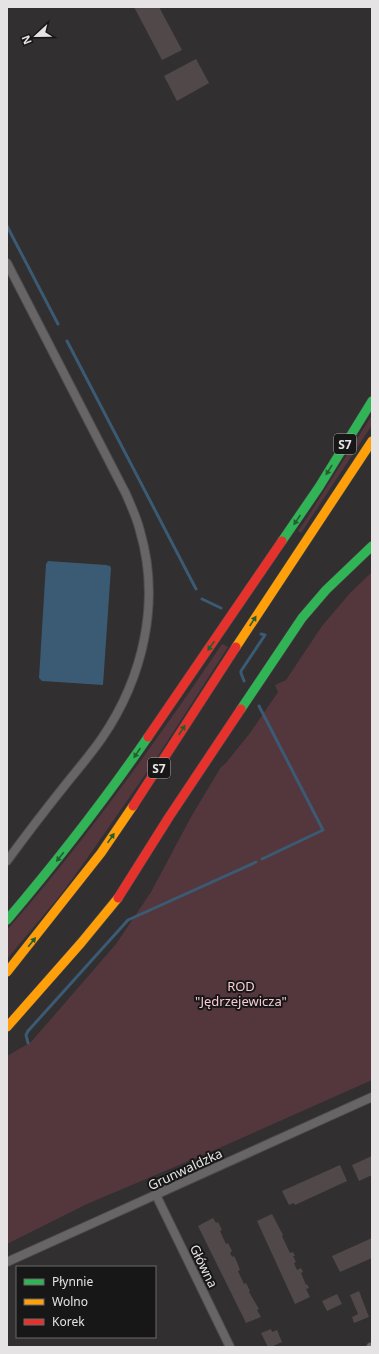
<svg xmlns="http://www.w3.org/2000/svg" width="379" height="1354" viewBox="0 0 379 1354" font-family="'Noto Sans',sans-serif">
  <rect width="100%" height="100%" fill="#312f30"/>
  <!-- green -->
  <path fill="#53373c" d="M372 415V425L301 533 298 531 307 518Z
    M372 572V1080L217 1149 87 1204 7 1244V1056L31 1042 116 944 151 892 191 817 221 767 225 764 250 733 278 692 275 685 286 680 322 626 350 593Z
    M222 644 228 647 156 759 86 860 62 893 7 959V930C86 840 155 743 222 644Z"/>
  <!-- water -->
  <path fill="#3b5a73" d="M48 561 106 565 110 566 111 568 103 685 42 681 39 678 46 564Z"/>
  <g fill="none" stroke-linecap="round" stroke-linejoin="round">
    <!-- stream -->
    <path stroke="#3b5a73" stroke-width="3" d="M7 226 58 324
      M67 341 196 589
      M202 599 221 608
      M244 681 241 673V671L265 635 261 634
      M259 706 323 830 262 859
      M28 1043 26 1035 28 1031 128 920 256 862"/>
  </g>
  <!-- building -->
  <path fill="#51484a" d="M134 7H159L182 50 162 60Z
    M196 59 209 83 177 101 164 76Z
    M372 1156V1175L359 1181 352 1165Z
    M340 1165 347 1181 295 1205 294 1203 289 1205 282 1191Z
    M272 1214 283 1235 282 1236 290 1253 293 1252 295 1256H293L296 1262 294 1263 297 1270 301 1268 303 1272 301 1273 306 1285 307 1284 309 1288 306 1289 310 1297 295 1304 257 1221Z
    M213 1218 216 1223 218 1222 222 1230 220 1231 226 1244 228 1243 232 1251 230 1253 232 1257 234 1256 237 1262 240 1270 238 1271 244 1284 246 1283 250 1291 249 1292 259 1309 257 1310 261 1317 246 1323 198 1226Z
    M372 1238V1258L340 1272 332 1256Z
    M359 1291 369 1317 354 1323 352 1317 358 1314 350 1295Z
    M337 1294 342 1304 327 1311 322 1301Z
    M271 1329 272 1332 277 1330 282 1342 271 1347H268L261 1333Z"/>
  <g fill="none" stroke-linecap="round" stroke-linejoin="round">
    <!-- street casing -->
    <g stroke="#4e4c4d" stroke-width="10">
      <path id="street" d="M7 263 126 494C131 506 137 518 140 531 161 602 143 678 102 738 91 754 78 769 66 784 46 809 26 835 7 861
        M156 1195 230 1347
        M7 1262 372 1097
        M371 1347H372"/>
    </g>
    <!-- fast casing -->
    <g stroke="#4e4c4d" stroke-width="10">
      <path id="fast" d="M282 541 319 487 372 401
        M241 709 302 618 326 590 372 546
        M7 920C57 861 104 801 148 737"/>
    </g>
    <!-- slow casing -->
    <g stroke="#4e4c4d" stroke-width="10">
      <path id="slow" d="M236 647 372 441
        M7 972 101 853 133 806
        M7 1027 81 943 118 898"/>
    </g>
    <!-- jam casing -->
    <g stroke="#4e4c4d" stroke-width="10">
      <path id="jam" d="M148 737 282 541
        M133 806 236 647
        M118 898 169 817 241 709"/>
    </g>
    <!-- street -->
    <use href="#street" stroke="#676566" stroke-width="8"/>
    <!-- fast -->
    <use href="#fast" stroke="#30b455" stroke-width="9"/>
    <!-- slow -->
    <use href="#slow" stroke="#ff9f0a" stroke-width="9"/>
    <!-- jam -->
    <use href="#jam" stroke="#e5322d" stroke-width="9"/>
  </g>
  <!-- one-way arrows -->
  <defs><path id="oneway-solid" d="M-6-.8H1V-3.2L6.5 0L1 3.2V.8H-6Z"/></defs>
  <g fill="#235e33">
    <use href="#oneway-solid" transform="translate(329 470) rotate(122)"/>
    <use href="#oneway-solid" transform="translate(297 520) rotate(124)"/>
    <use href="#oneway-solid" transform="translate(253 621) rotate(-57)"/>
    <use href="#oneway-solid" transform="translate(211 646) rotate(125)"/>
    <use href="#oneway-solid" transform="translate(182 730) rotate(-57)"/>
    <use href="#oneway-solid" transform="translate(137 753) rotate(124)"/>
    <use href="#oneway-solid" transform="translate(111 838) rotate(-55)"/>
    <use href="#oneway-solid" transform="translate(60 857) rotate(129)"/>
    <use href="#oneway-solid" transform="translate(32 942) rotate(-51)"/>
  </g>
  <g text-anchor="middle" dominant-baseline="central" stroke-width="4" stroke-linejoin="round" paint-order="stroke">
    <!-- shield labels -->
    <g fill="#181717" stroke="#a8a6a6" stroke-width="1">
      <rect x="334" y="434" width="22" height="20" rx="3"/>
      <rect x="148" y="758" width="22" height="20" rx="3"/>
    </g>
    <g font-size="12" font-weight="bold" fill="#e5e3e3">
      <text x="345" y="444">S7</text>
      <text x="159" y="768">S7</text>
    </g>
    <!-- park labels -->
    <g font-size="13" fill="#f9cad2" stroke="#181717">
      <text x="241" y="986">ROD<tspan x="241" dy="15">"Jędrzejewicza"</tspan></text>
    </g>
    <!-- street labels -->
    <g font-size="13" fill="#e5e3e3" stroke="#181717">
      <text transform="translate(185 1169) rotate(-25)">Grunwaldzka</text>
      <text transform="translate(204 1266) rotate(64)">Główna</text>
    </g>
  </g>
  <!-- border -->
  <rect width="379" height="1354" fill="none" stroke="#e5e3e3" stroke-width="16"/>
  <!-- legend -->
  <rect x="16" y="1266" width="140" height="72" fill="#181717" stroke="#6a6969"/>
  <rect x="24" y="1279" width="20" height="6" fill="#30b455" stroke="#6a6969"/>
  <text x="52" y="1286" font-size="12" fill="#e5e3e3">Płynnie</text>
  <rect x="24" y="1299" width="20" height="6" fill="#ff9f0a" stroke="#6a6969"/>
  <text x="52" y="1306" font-size="12" fill="#e5e3e3">Wolno</text>
  <rect x="24" y="1319" width="20" height="6" fill="#e5322d" stroke="#6a6969"/>
  <text x="52" y="1326" font-size="12" fill="#e5e3e3">Korek</text>
  <!-- north arrow -->
  <g transform="translate(36 36) rotate(248)" stroke="#181717" stroke-width="3" paint-order="stroke">
  <path d="M0-3L7 15L0 10L-7 15Z" fill="#e5e3e3"/>
  <text y="-6" font-size="11" font-weight="bold" text-anchor="middle" fill="#e5e3e3">N</text>
  </g>
</svg>
